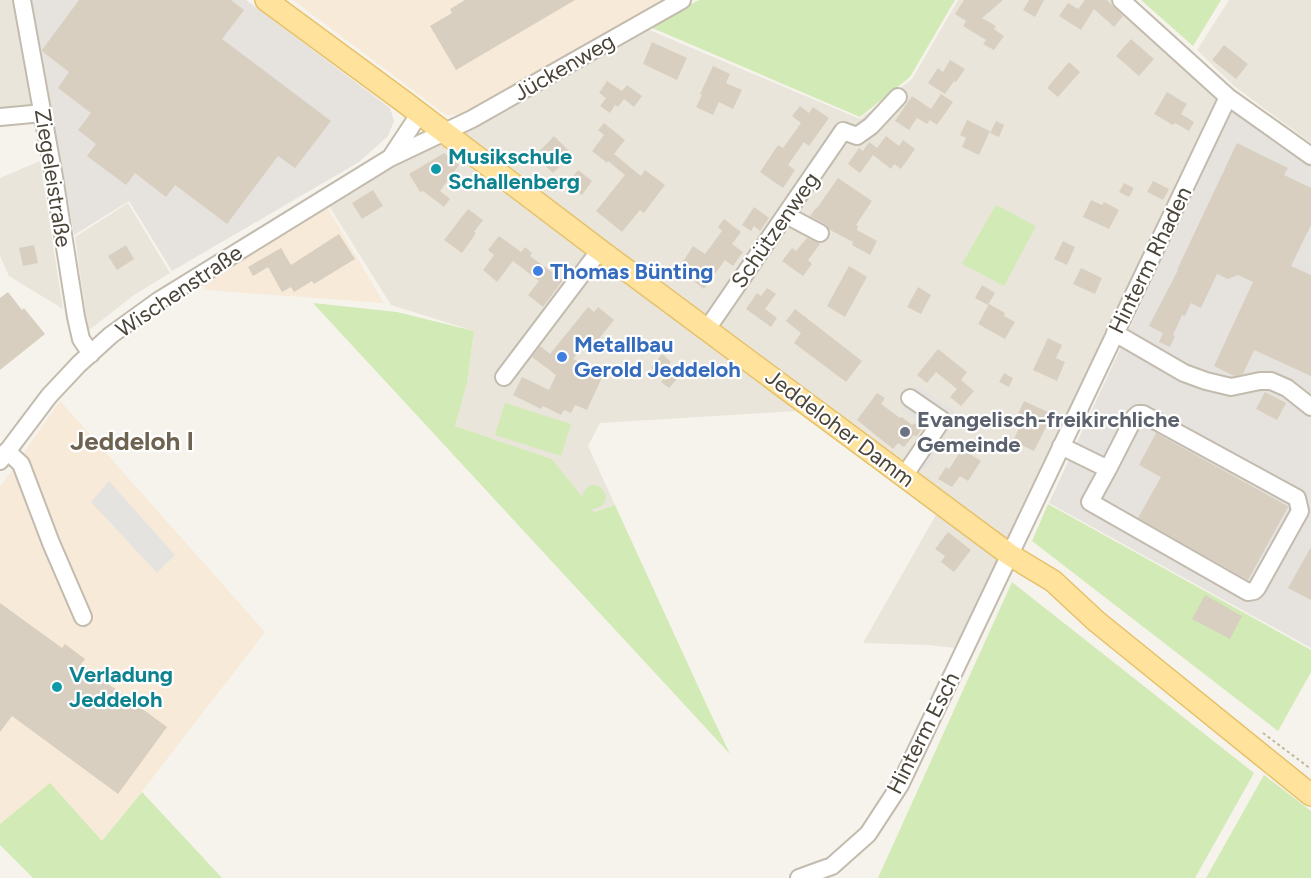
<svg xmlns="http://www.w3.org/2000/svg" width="1311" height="878" viewBox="0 0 1311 878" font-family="Figtree,sans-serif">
  <rect width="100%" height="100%" fill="#f6f3ec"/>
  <!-- residential -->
  <path fill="#eae5da" d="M0 0H14L35 119 0 122Z
    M958 0H1113L1221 100 955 648 928 645 863 643 937 513 798 411 600 423 588 446 615 505 593 512 552 459 455 426 467 383 474 331 391 305 329 206 431 145H445L647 29 860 119 912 79Z
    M1229 0H1311V143L1234 86 1197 50Z
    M40 161 63 309 9 276 0 256V178Z
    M128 203 170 273 134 295 88 331 75 237Z"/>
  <!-- commercial -->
  <path fill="#f7ead8" d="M293 0H667L465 115H446Z
    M327 207 384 303 206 290 202 284Z
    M60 401 265 632 103 842 50 784 0 824V487Z"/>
  <!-- industrial -->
  <path fill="#e6e2dd" d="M32 0H246L390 108 394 121 388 136 359 162 172 271 129 201 74 235Z
    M1231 109 1311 166V648L1049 503Z"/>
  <!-- green -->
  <path fill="#d2eab5" d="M699 0H955L910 77 860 117 650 27Z
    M1141 0H1221L1193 46Z
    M996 205 1036 226 1004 286 962 264Z
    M313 303 397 312 474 331 467 383 455 426 552 459 582 497C592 466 624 505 591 509L594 512 615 505 708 708 730 754Z
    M505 403 571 424 561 456 495 435Z
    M1048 504 1311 650V672L1278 731 1032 541Z
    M1012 582 1254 773 1195 878H878Z
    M1264 775 1311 811V878H1206Z
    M50 783 102 841 142 792 222 878H33L0 845V824Z"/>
  <!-- parking -->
  <path fill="#e5e3e0" d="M918 386 959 414 925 470 913 462 927 427 902 410Z
    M109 481 175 555 157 573 91 502Z"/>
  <!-- building -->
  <path fill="#d8cfc1" d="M79 0H231L244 10 222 39 331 121 295 168 278 156 227 224 175 185 166 197 135 173 126 185 87 156 96 144 78 130 91 113 58 88 69 72 42 51V50Z
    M465 0H575L456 70 430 26 452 13 450 9Z
    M964 0H1003L982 18 996 26 994 29 1004 36 994 50 983 44 986 40 963 26 966 21 955 14Z
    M1029 0H1044L1035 17 1023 10Z
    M1085 0H1107L1123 16 1114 27 1094 9 1081 30 1059 16 1068 3 1078 9Z
    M1131 39 1154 59 1139 76 1116 56Z
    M652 42 687 58 677 80 643 64Z
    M1224 45 1248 64 1236 79 1212 60Z
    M950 60 965 69 956 82 954 81 945 94 928 83 938 68 943 72Z
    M1069 62 1080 72 1058 97 1047 88Z
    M713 66 730 74 726 83 742 90 733 109 719 102 713 115 696 107 702 95 700 94Z
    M607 81 622 91 627 85 642 96 634 107 624 99 618 107 615 105 610 113 600 106 606 98 599 93Z
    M1167 92 1187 104 1181 114 1194 122 1189 131 1175 123 1173 125 1154 114Z
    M941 94 953 102 937 125 930 120 927 124 917 118 909 130 895 121 912 96 931 109Z
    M800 106 809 113 813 107 829 118 809 146 804 142 788 165 795 170 783 188 760 172 778 145 783 148 801 123 792 116Z
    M967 120 990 131 979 155 962 147 966 138 960 135Z
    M996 121 1004 125 999 137 990 133Z
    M604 123 625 140 614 154 641 176 645 170 665 185 644 213 640 210 622 232 596 211 625 175 608 161 607 163 592 151 604 135 598 130Z
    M554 136 572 154 553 173 535 156Z
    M886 136 899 146 903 140 915 149 901 169 894 164 891 169 873 155 860 173 848 164 859 148 863 151 869 142 877 148Z
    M1237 143 1288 168 1284 175 1311 188V225L1291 266 1311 275V376L1254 350 1243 374 1234 376 1214 366 1253 282 1238 275 1228 279 1217 274 1201 308 1191 303 1185 316 1182 315 1173 335 1175 336 1170 347 1159 342 1163 333 1149 326 1178 270H1177Z
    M444 153 459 165 440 191 450 199 444 207 423 191 420 192 409 174Z
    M578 170 592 181 582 195 567 184Z
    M838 178 872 201 856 225 858 226 857 230 877 241 870 255 852 245 853 242 830 230 825 224 810 216 816 208H817Z
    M1153 181 1169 189 1163 200 1147 192Z
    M1124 183 1134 188 1129 197 1119 192Z
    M373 190 383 206 362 219 352 203Z
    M1091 200 1102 205 1104 202 1119 210 1109 229 1083 217Z
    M754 207 769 218 760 231 754 226 751 231 742 225Z
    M468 209 483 220 474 232 476 233 462 253 444 240Z
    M724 219 741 232 732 244 743 252 733 266 725 260 704 289 686 275 690 269 682 263 693 246 705 254 722 231 718 227Z
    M339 234 355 259 314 284 312 281 294 292 291 287 282 292 268 267 253 276 248 267 281 248 291 265Z
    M499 236 521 252 525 247 532 253 530 256 563 280 543 307 528 295 539 281 513 261 497 282 483 270 494 255 488 250Z
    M807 238 820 244 808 260 812 264 803 276 782 261 792 248 796 251Z
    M1063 241 1075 247 1067 265 1054 259Z
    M34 245 38 263 23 266 19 248Z
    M126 245 134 259 117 270 108 256Z
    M849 266 867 277 845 317 827 306Z
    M1081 268 1102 278 1095 294 1073 284Z
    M982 285 995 293 988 305 975 298Z
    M918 287 931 295 921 314 907 307Z
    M767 288 776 294 765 309 777 318 771 327 746 309 757 293 761 296Z
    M8 292 22 310 24 308 45 334 0 370V298Z
    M989 304 1005 313 1004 316 1015 322 1005 339 978 324Z
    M588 307 594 312 598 307 614 320 594 345 587 340 573 359 604 373 587 410 575 405 571 413 564 410 561 415 543 406 541 409 513 395 522 377 549 390 556 375 532 357 540 346 550 354Z
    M795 309 862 361 846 382 794 343 801 333 786 321Z
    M1048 338 1062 345 1056 358 1065 362 1057 381 1033 370Z
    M938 349 967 372 961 380 974 391 961 406 950 397 957 389 936 372 927 383 917 375Z
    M662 354 671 362 661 375 651 368Z
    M669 372 678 378 669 388 661 382Z
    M1004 373 1013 378 1009 387 999 382Z
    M1265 392 1286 403 1277 420 1256 409Z
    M877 393 885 398 881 404 900 418 902 417 912 425 914 423 922 429 916 437 914 435 904 447 898 443 893 449 857 420Z
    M1024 401 1059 417 1055 426 1048 423 1034 451 1013 441 1023 419 1017 416Z
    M1156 433 1288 506V507L1248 580 1138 518 1161 477 1139 465Z
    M962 449 981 461 968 481 960 476 952 487 938 479 946 467 949 469Z
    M948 532 971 550 954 572 941 562 945 556 935 549Z
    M1311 547V600L1288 588Z
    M1205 595 1242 616 1230 639 1192 619Z
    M0 603 62 648 65 644 85 659 81 664 167 727 118 794 12 716 0 732Z"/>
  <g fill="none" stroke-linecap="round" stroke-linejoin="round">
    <!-- minor casing -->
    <g stroke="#c2bbae" stroke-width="20">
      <path id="minor" d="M22 0 54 177 76 317 81 339 91 354
        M1121 0 1228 97 1311 156
        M0 117 43 113
        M391 157 420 113
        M786 215 820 233
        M707 329 843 131 857 136 871 126 898 97
        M1115 333 1184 373 1206 381 1231 387 1260 381H1271L1287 388 1311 407
        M504 377 600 250
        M1061 446 1108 469 1134 418 1138 414H1143L1297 498 1300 511 1257 588 1254 591 1248 592 1090 502 1108 469
        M7 451 21 464 51 543 83 617
        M0 461 49 396 79 364 111 335 158 301 390 158 472 119 682 0
        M904 476 942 420 910 398
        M799 878 832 866 868 834 900 785 1228 97"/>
    </g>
    <!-- major casing -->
    <g stroke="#e6c16a" stroke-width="24">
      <path id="major" d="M266 0 403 101 605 254 1010 555 1053 581 1096 621 1311 795"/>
    </g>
    <!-- path -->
    <path stroke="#c4b79f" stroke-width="2" stroke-dasharray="3 3" stroke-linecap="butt" d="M1263 733 1311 769"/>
    <!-- minor -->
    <use href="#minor" stroke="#fff" stroke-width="16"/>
    <!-- major -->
    <use href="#major" stroke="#ffe39c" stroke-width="21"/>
  </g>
  <!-- markers -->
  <g fill="#0f9aa8" stroke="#fff" stroke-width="2">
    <circle cx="436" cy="169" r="6"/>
    <circle cx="57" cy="687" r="6"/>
  </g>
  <g fill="#3f7fe0" stroke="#fff" stroke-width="2">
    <circle cx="538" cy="271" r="6"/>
    <circle cx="562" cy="357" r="6"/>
  </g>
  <circle fill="#6b7280" stroke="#fff" stroke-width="2" cx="905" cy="432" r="6"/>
  <g text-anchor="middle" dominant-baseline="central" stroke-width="4.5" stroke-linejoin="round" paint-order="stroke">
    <!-- street labels -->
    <g font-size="22" fill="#4b4439" stroke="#fff">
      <text transform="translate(564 67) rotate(-30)">Jückenweg</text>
      <text transform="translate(53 178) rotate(81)">Ziegeleistraße</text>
      <text transform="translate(775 230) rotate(-55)">Schützenweg</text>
      <text transform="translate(1150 260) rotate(-64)">Hinterm Rhaden</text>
      <text transform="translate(179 291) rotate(-34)">Wischenstraße</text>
      <text transform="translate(840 428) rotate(37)">Jeddeloher Damm</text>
      <text transform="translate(923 733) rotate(-63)">Hinterm Esch</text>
    </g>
    <!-- culture labels -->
    <g font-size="22" font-weight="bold" fill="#0d838f" stroke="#fff" text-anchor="start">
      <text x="448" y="156">Musikschule<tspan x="448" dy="25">Schallenberg</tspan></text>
      <text x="69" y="674">Verladung<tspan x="69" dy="25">Jeddeloh</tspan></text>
    </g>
    <!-- shop labels -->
    <g font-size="22" font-weight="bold" fill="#366cbe" stroke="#fff" text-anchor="start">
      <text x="550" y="271">Thomas Bünting</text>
      <text x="574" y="344">Metallbau<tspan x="574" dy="25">Gerold Jeddeloh</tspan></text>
    </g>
    <!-- worship labels -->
    <g font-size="22" font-weight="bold" fill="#5b616d" stroke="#fff" text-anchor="start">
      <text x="917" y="419">Evangelisch-freikirchliche<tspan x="917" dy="25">Gemeinde</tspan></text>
    </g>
    <!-- quarter labels -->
    <g font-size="26" font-weight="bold" fill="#6e6250" stroke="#fff">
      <text x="132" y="441">Jeddeloh I</text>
    </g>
  </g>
</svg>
